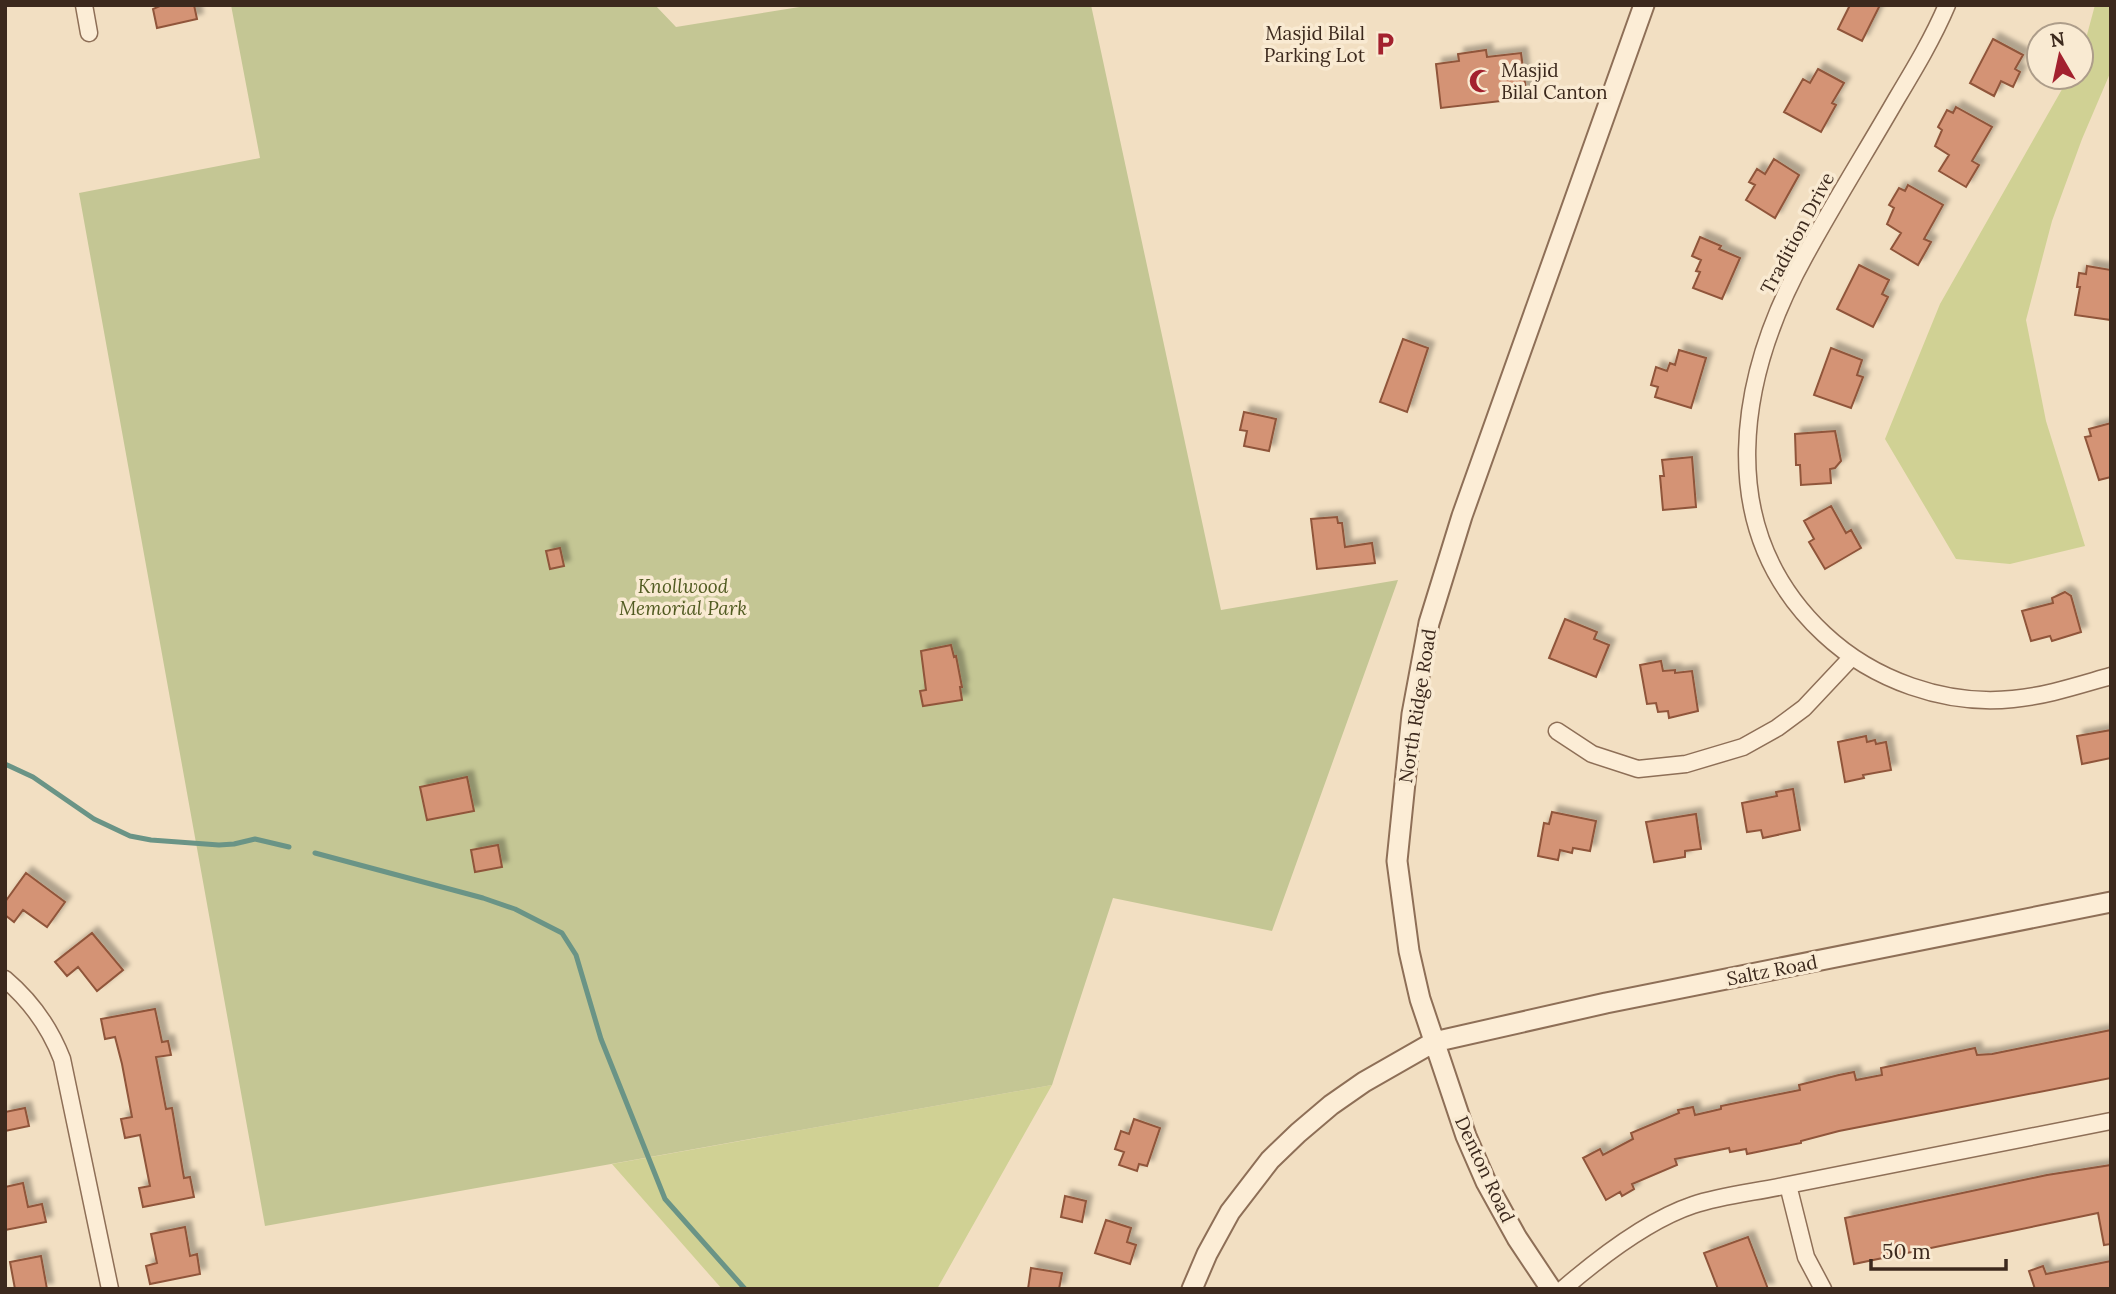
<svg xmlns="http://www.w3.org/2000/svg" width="2116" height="1294" viewBox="0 0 2116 1294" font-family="Lora,serif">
  <defs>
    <filter id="shadow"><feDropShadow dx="6" dy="-6" stdDeviation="2" flood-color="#0004"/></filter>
  </defs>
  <rect width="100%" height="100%" fill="#f2dfc2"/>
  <!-- green -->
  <path fill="#d0d194" d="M2095 5H2111V71L2082 139 2052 221 2026 320 2046 421 2085 546 2010 564 1956 559 1885 439 1940 304 2069 77H2081V57Z
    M1052 1085 937 1289H722L612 1164Z"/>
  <!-- cemetery -->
  <path fill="#c4c694" d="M231 5H655L676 27 812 5H1091L1221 610 1398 580 1272 931 1113 898 1052 1085 265 1226 79 193 260 158Z"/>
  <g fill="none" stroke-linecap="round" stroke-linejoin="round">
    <!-- stream -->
    <path stroke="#6a9486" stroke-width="5" d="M5 764 33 777 94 819 130 836 151 840 219 845 234 844 255 839 289 847
      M315 853 483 898 515 909 562 933 576 955 601 1039 665 1199 745 1289"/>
  </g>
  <!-- building -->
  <path fill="#d49374" stroke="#90553a" stroke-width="2" filter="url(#shadow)" d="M162 5H194L197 19 157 28 153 9Z
    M1850 5H1880L1862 41 1838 29Z
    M1993 39 2023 55 2015 69 2020 72 2013 87 2001 81 1994 96 1970 83Z
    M1486 50 1487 57 1521 53 1527 98 1441 108 1436 64 1459 61 1458 54Z
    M1818 69 1844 83 1832 103 1836 105 1821 132 1784 112 1803 79 1810 83Z
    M1956 107 1992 127 1972 161 1979 165 1966 187 1939 171 1949 155 1935 146 1942 130 1938 127 1947 110 1953 113Z
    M1774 159 1799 175 1775 218 1746 200 1755 185 1749 182 1757 169 1765 174Z
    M1908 185 1943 205 1924 239 1931 242 1918 265 1891 249 1901 233 1887 224 1894 208 1889 205 1899 188 1905 191Z
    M1700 237 1721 246 1719 249 1740 258 1722 299 1693 288 1700 272 1696 271 1701 260 1692 256Z
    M1859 265 1889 280 1882 294 1888 297 1873 327 1837 309Z
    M2087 266 2111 270V320L2075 315 2080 287H2077L2079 273 2086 274Z
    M1403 339 1428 348 1407 412 1380 402Z
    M1831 348 1862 360 1857 375 1863 377 1851 408 1814 395Z
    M1679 350 1706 358 1691 408 1655 397 1658 387 1651 385 1656 367 1667 371 1670 363 1675 365Z
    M1244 412 1276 419 1269 451 1244 446 1247 431 1240 430Z
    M2111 423V477L2099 480 2085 437 2091 436 2089 429Z
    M1835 431 1841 461 1835 468 1830 469 1831 483 1801 485 1800 465H1796L1795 434Z
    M1692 457 1696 507 1663 510 1660 476H1664L1662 460Z
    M1831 506 1846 533 1851 530 1861 548 1825 569 1809 542 1814 539 1804 521Z
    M1337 517 1338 523H1342L1345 547 1372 543 1375 563 1317 569 1311 519Z
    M560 548 564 566 550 569 546 551Z
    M2065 592 2071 596 2081 632 2052 641 2050 636 2031 641 2022 611 2053 603 2052 598Z
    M1565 619 1597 632 1594 639 1609 645 1596 677 1549 658Z
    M951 645 954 657 956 656 962 687H960L962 700 923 706 920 691 926 690 921 651Z
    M1661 661 1663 671 1675 670V673L1692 671 1698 711 1669 718 1668 711 1658 712 1656 703 1647 704 1640 665Z
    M2111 730V758L2082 764 2077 736Z
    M1866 736 1867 742 1875 740 1876 744 1886 742 1891 770 1863 775 1864 778 1845 782 1838 742Z
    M467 777 474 811 427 820 420 787Z
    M1793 789 1800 830 1763 838 1761 830 1747 832 1742 803 1777 796 1776 792Z
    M1552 812 1596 821 1590 851 1573 848 1572 853 1560 850 1558 860 1538 856 1544 823 1549 824Z
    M1696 814 1701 849 1685 851V857L1654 862 1646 822Z
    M498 845 502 867 475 872 471 850Z
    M26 873 65 902 47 927 23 910 14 922 5 915V902Z
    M92 933 123 970 97 991 78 967 67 976 55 962Z
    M155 1009 162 1042 168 1041 171 1055 156 1057 166 1109 172 1108 184 1178 190 1177 194 1197 143 1207 139 1188 150 1186 140 1135 125 1138 121 1119 132 1117 122 1064 115 1037 105 1039 101 1019Z
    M2111 1030V1078L1839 1131 1801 1141V1143L1747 1154 1746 1149 1730 1152 1729 1148 1675 1159 1677 1165 1632 1184 1634 1189 1622 1196 1620 1192 1606 1200 1583 1158 1600 1149 1603 1155 1633 1139 1631 1133 1679 1113 1678 1110 1693 1107 1695 1115 1721 1109V1106L1800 1090 1799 1085 1839 1075 1854 1072 1856 1080 1882 1075 1881 1068 1975 1048 1977 1055 1992 1054Z
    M25 1108 29 1126 5 1131V1112Z
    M1134 1119 1160 1128 1147 1166 1139 1164 1137 1171 1119 1165 1124 1152 1115 1149 1121 1131 1129 1134Z
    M2111 1165V1244L2104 1245 2098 1213 1854 1264 1845 1218 2047 1175Z
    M23 1183 28 1207 42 1204 46 1222 5 1230V1187Z
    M1065 1196 1086 1201 1082 1222 1061 1217Z
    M1106 1220 1131 1228 1127 1242 1136 1245 1130 1264 1095 1253Z
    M185 1227 190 1256 197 1254 200 1274 150 1284 146 1266 157 1263 151 1234Z
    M1748 1237 1768 1289H1718L1704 1253Z
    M41 1256 47 1289H15L10 1262Z
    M2111 1261V1289H2035L2029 1271 2043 1266 2046 1274Z
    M1031 1268 1062 1273 1059 1289H1028Z"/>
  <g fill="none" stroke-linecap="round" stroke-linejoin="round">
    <!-- minor casing -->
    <g stroke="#8e6f57" stroke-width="19">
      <path id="minor" d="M84 5 89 33
        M1947 5C1933 38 1915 68 1897 98 1867 150 1835 201 1806 254 1738 376 1711 528 1824 634 1873 680 1945 706 2013 699 2046 696 2079 685 2111 676
        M1557 731 1592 754 1638 769 1686 764 1743 747 1777 728 1804 708 1851 658
        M5 979C31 1001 50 1028 62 1059L110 1289
        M1788 1185 2111 1121
        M1563 1289C1599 1258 1648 1220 1693 1205 1723 1195 1757 1192 1788 1185L1806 1257 1823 1289"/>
    </g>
    <!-- tertiary casing -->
    <g stroke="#8e6f57" stroke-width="23">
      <path id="tertiary" d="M1192 1289 1207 1254 1230 1212 1270 1160 1298 1133 1331 1105 1364 1082 1434 1042 1606 1003 2111 902
        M1551 1289 1517 1238 1486 1182 1466 1136 1420 999 1409 951 1397 861 1412 714 1429 623 1462 516 1644 5"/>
    </g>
    <!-- minor -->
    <use href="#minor" stroke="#fcedd6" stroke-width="16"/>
    <!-- tertiary -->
    <use href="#tertiary" stroke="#fcedd6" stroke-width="19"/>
  </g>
  <!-- icons -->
  <defs>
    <g id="parking-bare" transform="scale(1.89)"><path d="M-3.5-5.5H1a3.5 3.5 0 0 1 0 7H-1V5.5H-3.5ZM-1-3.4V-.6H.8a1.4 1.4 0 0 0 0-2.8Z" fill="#a3212e" stroke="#f9ead2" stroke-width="2.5" paint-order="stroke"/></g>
    <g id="mosque-bare" transform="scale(1.89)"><path d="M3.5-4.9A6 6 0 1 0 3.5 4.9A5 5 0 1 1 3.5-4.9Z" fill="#a3212e" stroke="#f9ead2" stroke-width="2.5" paint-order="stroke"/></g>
  </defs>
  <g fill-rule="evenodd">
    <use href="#parking-bare" x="1385" y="44"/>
    <use href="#mosque-bare" x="1481" y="81"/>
  </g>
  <g text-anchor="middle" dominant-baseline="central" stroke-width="7" stroke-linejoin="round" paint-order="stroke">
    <!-- poi labels -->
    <g font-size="19" fill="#3c291d" stroke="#f9ead2" text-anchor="end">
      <text x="1365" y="33">Masjid Bilal<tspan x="1365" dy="22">Parking Lot</tspan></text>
      <text x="1501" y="70" text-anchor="start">Masjid<tspan x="1501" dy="22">Bilal Canton</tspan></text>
    </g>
    <!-- street labels -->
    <g font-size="19" fill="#3c291d" stroke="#f9ead2">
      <text transform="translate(1797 233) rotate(-62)">Tradition Drive</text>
      <text transform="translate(1417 706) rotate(-81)">North Ridge Road</text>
      <text transform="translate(1772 970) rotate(-11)">Saltz Road</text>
      <text transform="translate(1485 1169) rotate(65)">Denton Road</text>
    </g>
    <!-- park labels -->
    <g font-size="19" font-style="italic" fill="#515b21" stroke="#f9ead2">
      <text x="683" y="586">Knollwood<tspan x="683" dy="22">Memorial Park</tspan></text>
    </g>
  </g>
  <!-- border -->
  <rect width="2116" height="1294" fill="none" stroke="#3c291d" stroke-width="14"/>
  <!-- north arrow -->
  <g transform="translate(2060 56) rotate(351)"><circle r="33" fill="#f9ead2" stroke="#ad9d8a" stroke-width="2"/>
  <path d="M0-5L12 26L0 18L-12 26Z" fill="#a3212e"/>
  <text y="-10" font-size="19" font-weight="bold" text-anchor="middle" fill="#3c291d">N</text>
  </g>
  <!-- scale -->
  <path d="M1871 1259v10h135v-10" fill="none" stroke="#3c291d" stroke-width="3.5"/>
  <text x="1882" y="1259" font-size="21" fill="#3c291d" stroke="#f9ead2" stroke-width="5" paint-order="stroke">50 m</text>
</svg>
